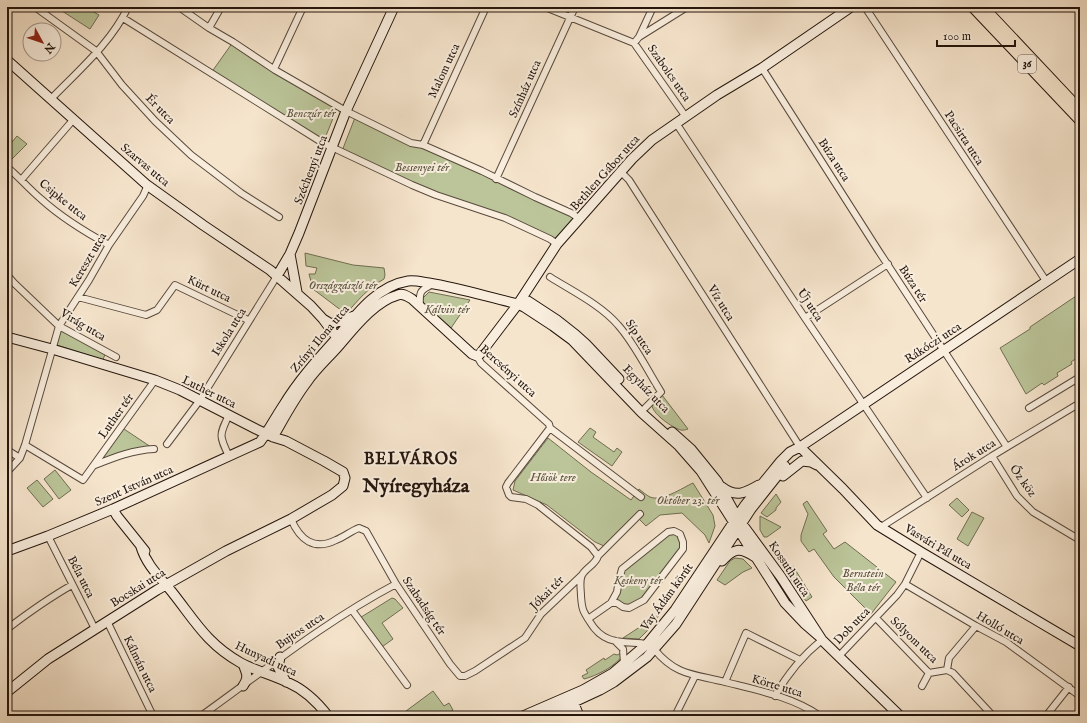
<svg xmlns="http://www.w3.org/2000/svg" width="1087" height="723" viewBox="0 0 1087 723" font-family="'IM FELL English',serif">
  <rect width="100%" height="100%" fill="#f6e5cd"/>
  <filter id="stains"><feTurbulence type="fractalNoise" baseFrequency=".005" numOctaves="4"/><feColorMatrix values="0 0 0 0 .2 0 0 0 0 .09 0 0 0 0 .02 0 0 0 .5 -.17"/></filter>
  <radialGradient id="worn" r=".72"><stop offset=".6" stop-color="#630" stop-opacity="0"/><stop offset="1" stop-color="#630" stop-opacity=".3"/></radialGradient>
  <!-- green -->
  <path fill="#bbc599" stroke="#706d53" d="M65 7H85L99 15 90 29 62 11Z
    M233 42 338 106 323 143 211 73Z
    M356 115 411 143 423 145 576 216 553 241 505 218 436 195 342 151Z
    M17 136 27 144 10 161 7 159V148Z
    M305 253 353 265 384 268 385 275 384 279C368 288 358 300 346 314L313 289 309 274H315L317 268 306 266Z
    M429 292 470 300 451 328 425 306 422 302 423 298Z
    M1079 294 1080 356 1071 362 1072 364 1057 373 1058 376 1044 385 1042 383 1026 394 1000 348 1030 329V327Z
    M59 326 106 351 103 360 54 344Z
    M662 395 688 429C685 430 682 431 678 429 670 426 652 413 652 405Z
    M121 427 154 449 95 465Z
    M590 428 596 432 593 437 614 452 617 448 622 452 612 466 578 442Z
    M548 438 591 472 631 500 639 489C643 492 646 495 650 497 662 502 682 488 693 483L713 515 715 526 709 543 705 535 682 513 660 515 646 526 636 516 604 546 595 542 547 505 513 490 515 481Z
    M55 470 71 490 59 499 44 479Z
    M37 480 53 499 43 507 27 488Z
    M776 494 781 502 776 508V510L767 517 761 513Z
    M957 498 969 510 962 517 949 505Z
    M807 501 827 531 823 534 834 549 845 542 896 582 871 614 834 577 814 549 809 552 801 541V535L808 514 803 504Z
    M972 512 984 518 968 546 957 539Z
    M760 516 781 527 767 537H764L760 530Z
    M668 533 680 535 682 549 643 599 629 607 616 600 623 570Z
    M735 558 743 559 752 568 743 572 725 585 717 580 730 561Z
    M793 566 812 597 806 601 785 571Z
    M392 598 395 599 403 608 382 623 393 639 379 649 358 619Z
    M661 613 647 631 639 639 623 638Z
    M614 654 617 655 619 654H623C617 666 596 676 584 679L582 676 588 673 586 670 604 658 605 660Z
    M433 691 444 706 449 703 453 710 444 716H403L402 714Z"/>
  <g fill="none" stroke-linecap="round" stroke-linejoin="round">
    <!-- street casing -->
    <g stroke="#58493d" stroke-width="8">
      <path id="street" d="M35 7 96 51 122 85 155 121 191 155 241 193 279 217
        M179 7 209 28 233 42 275 70 346 111 411 143 423 145 482 171 535 197 571 213 580 219
        M545 7 634 43 686 117
        M865 7 1046 281
        M123 18 323 143 412 185 436 195 505 218 550 239 557 244
        M209 28 221 7
        M639 37 653 7
        M634 43 639 37 687 7
        M762 68 878 250 1007 447
        M274 69 303 7
        M51 99C78 71 111 43 128 7
        M676 123 805 318 927 498
        M423 145 486 7
        M7 167C19 177 29 189 41 199 62 218 85 232 109 245
        M621 172 629 180 800 447
        M22 179 73 120
        M496 179 575 7
        M7 275 14 283 59 326 116 357
        M550 277C572 291 601 305 618 325 635 344 647 370 661 392L645 408
        M78 297 146 315 157 310 175 285 248 320
        M420 306C419 292 420 290 433 284
        M805 318 888 264
        M477 356 481 363 549 424 550 428
        M1029 408 1080 377
        M229 415C219 435 219 436 229 456
        M550 428 508 483 506 487 509 495 511 497 526 499 538 505 591 547 598 556
        M550 428 641 497
        M167 444 200 400 277 276
        M25 445 83 480 155 380
        M7 450 20 458
        M992 456 1017 496 1033 512 1080 540
        M95 465C115 457 133 450 154 449
        M7 472 20 458 25 445 59 326 89 280 109 245 143 196 148 185
        M640 514 598 556C596 564 586 568 582 575 579 581 581 590 581 596 582 610 583 611 590 622 604 646 624 641 647 644
        M291 519C300 540 314 551 336 540 344 537 351 531 359 528L366 531 396 584 450 664 460 676H465L475 671 525 638 541 614 582 575
        M881 527 992 456 1080 403
        M48 536 95 629
        M905 584 976 626 1006 642 1080 696
        M352 610 407 685
        M876 618 929 673 947 670 953 673 993 716
        M588 619 611 603 617 592 619 580 622 569 668 532 674 531 680 534 683 542V549L644 600 629 608 623 607 617 603H611
        M107 621 153 716
        M7 629C28 613 49 598 72 585
        M615 641 623 649 624 664
        M654 649C676 676 694 674 725 682 757 690 793 697 820 716
        M839 656 897 595 905 584 921 552
        M947 670 949 658 976 626
        M725 682 746 633 800 660
        M922 686 929 673
        M775 696C788 673 802 656 822 640
        M201 716C265 670 326 621 396 584
        M675 716 695 676
        M1046 716 1069 687"/>
    </g>
    <!-- secondary casing -->
    <g stroke="#24150d" stroke-width="11">
      <path id="secondary" d="M7 60 147 185 203 225 270 270 311 306 323 319 340 342
        M290 254 297 292
        M277 276 290 254 299 233 346 111 394 7
        M518 304 528 301 557 320 576 335 586 344 619 379
        M323 319 331 324 354 316
        M7 337 52 349 155 380 180 390 256 429 273 437 286 441 324 461 343 472 345 478 343 486 332 495 291 519 226 551 157 590 48 659 7 692
        M672 432 691 449 717 481 737 517 781 577 822 640 900 716
        M273 437C284 418 294 399 307 382 315 370 326 360 336 349 352 331 373 302 398 295 403 293 407 296 412 299L472 354 477 356 480 354 518 304 557 244 632 159 652 140 717 95 762 68 851 7
        M800 447 843 489 877 525 921 552 1080 646
        M783 476 802 461 811 462 817 465
        M722 487C736 498 745 493 759 485
        M113 509 117 516 145 551
        M141 547C147 566 160 577 172 592 195 621 207 644 241 663 256 671 273 675 289 683 305 690 318 703 328 716
        M7 551 48 536 113 509 260 442C269 430 275 418 283 406 298 381 317 360 336 339 355 316 376 286 408 281 414 280 422 282 429 283 459 288 488 297 518 304L524 307 553 326 572 340 642 413 679 446 701 471 785 603 804 623 819 636
        M722 561C734 548 740 547 755 557
        M280 657 278 667 286 682
        M243 686C249 677 247 674 243 664
        M571 696 579 716
        M554 713 568 712 572 716
        M523 716 583 690 599 681 613 673 647 644 675 610 745 505 780 462 790 452 800 447 1080 259
        M544 716 600 690 614 682 647 657 676 624 751 509 785 466"/>
    </g>
    <!-- primary casing -->
    <g stroke="#24150d" stroke-width="12">
      <path id="primary" d="M973 7 1080 120
        M983 7 1080 110"/>
    </g>
    <!-- street -->
    <use href="#street" stroke="#f9eede" stroke-width="6"/>
    <!-- secondary -->
    <use href="#secondary" stroke="#f9eede" stroke-width="9"/>
    <!-- primary -->
    <use href="#primary" stroke="#f6e5cd" stroke-width="10"/>
  </g>
  <g text-anchor="middle" dominant-baseline="central" stroke-width="4" stroke-linejoin="round" paint-order="stroke">
    <!-- shield labels -->
    <rect fill="#f9eede" stroke="#64564c" stroke-width="1" x="1018" y="55" width="18" height="18" rx="3"/>
    <g font-size="11" font-weight="bold" fill="#24150d">
      <text x="1027" y="64">36</text>
    </g>
    <!-- street labels -->
    <g font-size="12" fill="#24150d" stroke="#f9eede">
      <text transform="translate(444 71) rotate(-65)">Malom utca</text>
      <text transform="translate(669 73) rotate(55)">Szabolcs utca</text>
      <text transform="translate(525 89) rotate(-66)">Színház utca</text>
      <text transform="translate(160 109) rotate(46)">Ér utca</text>
      <text transform="translate(964 138) rotate(57)">Pacsirta utca</text>
      <text transform="translate(834 160) rotate(57)">Búza utca</text>
      <text transform="translate(145 165) rotate(40)">Szarvas utca</text>
      <text transform="translate(311 170) rotate(-69)">Széchenyi utca</text>
      <text transform="translate(605 173) rotate(-48)">Bethlen Gábor utca</text>
      <text transform="translate(63 200) rotate(39)">Csipke utca</text>
      <text transform="translate(88 260) rotate(-59)">Kereszt utca</text>
      <text transform="translate(913 284) rotate(57)">Búza tér</text>
      <text transform="translate(209 289) rotate(26)">Kürt utca</text>
      <text transform="translate(721 303) rotate(58)">Víz utca</text>
      <text transform="translate(810 305) rotate(56)">Új utca</text>
      <text transform="translate(83 325) rotate(31)">Virág utca</text>
      <text transform="translate(229 332) rotate(-58)">Iskola utca</text>
      <text transform="translate(639 337) rotate(56)">Síp utca</text>
      <text transform="translate(320 339) rotate(-50)">Zrínyi Ilona utca</text>
      <text transform="translate(933 343) rotate(-33)">Rákóczi utca</text>
      <text transform="translate(508 371) rotate(42)">Bercsényi utca</text>
      <text transform="translate(646 389) rotate(46)">Egyház utca</text>
      <text transform="translate(209 392) rotate(26)">Luther utca</text>
      <text transform="translate(116 416) rotate(-55)">Luther tér</text>
      <text transform="translate(974 455) rotate(-32)">Árok utca</text>
      <text transform="translate(1023 481) rotate(54)">Őz köz</text>
      <text transform="translate(134 486) rotate(-24)">Szent István utca</text>
      <text transform="translate(938 547) rotate(31)">Vasvári Pál utca</text>
      <text transform="translate(789 569) rotate(56)">Kossuth utca</text>
      <text transform="translate(81 577) rotate(63)">Béla utca</text>
      <text transform="translate(138 588) rotate(-32)">Bocskai utca</text>
      <text transform="translate(547 593) rotate(-45)">Jókai tér</text>
      <text transform="translate(667 597) rotate(-54)">Vay Ádám körút</text>
      <text transform="translate(424 606) rotate(56)">Szabadság tér</text>
      <text transform="translate(852 626) rotate(-46)">Dob utca</text>
      <text transform="translate(1000 628) rotate(31)">Holló utca</text>
      <text transform="translate(300 631) rotate(-34)">Bujtos utca</text>
      <text transform="translate(914 640) rotate(44)">Sólyom utca</text>
      <text transform="translate(266 659) rotate(25)">Hunyadi utca</text>
      <text transform="translate(140 664) rotate(64)">Kálmán utca</text>
      <text transform="translate(777 686) rotate(17)">Körte utca</text>
    </g>
    <!-- park labels -->
    <g font-size="12" font-style="italic" fill="#59533e" stroke="#f9eede">
      <text x="311" y="113">Benczúr tér</text>
      <text x="422" y="167">Bessenyei tér</text>
      <text x="343" y="285">Országzászló tér</text>
      <text x="447" y="309">Kálvin tér</text>
      <text x="553" y="477">Hősök tere</text>
      <text x="688" y="500">Október 23. tér</text>
      <text x="863" y="573">Bernstein<tspan x="863" dy="14">Béla tér</tspan></text>
      <text x="638" y="580">Keskeny tér</text>
    </g>
    <!-- district labels -->
    <g font-size="16" font-weight="bold" letter-spacing="1" fill="#24150d" stroke="#f9eede">
      <text x="411" y="460">BELVÁROS</text>
    </g>
    <!-- town labels -->
    <g font-size="20" font-weight="bold" fill="#24150d" stroke="#f9eede">
      <text x="416" y="486">Nyíregyháza</text>
    </g>
  </g>
  <!-- margin -->
  <rect width="1087" height="723" fill="none" stroke="#f6e5cd" stroke-width="24"/>
  <rect x="8" y="8" width="1071" height="707" fill="none" stroke="#24150d" stroke-width="2"/>
  <rect x="12" y="12" width="1063" height="699" fill="none" stroke="#24150d"/>
  <!-- north arrow -->
  <g transform="translate(42 42) rotate(130)"><circle r="19" fill="#f9eede" stroke="#a4978a"/>
  <path d="M0-3L7 15L0 10L-7 15Z" fill="#8f2418"/>
  <text y="-6" font-size="11" font-weight="bold" text-anchor="middle" fill="#24150d">N</text>
  </g>
  <!-- scale -->
  <path d="M937 40v6h78v-6" fill="none" stroke="#24150d" stroke-width="2"/>
  <text x="943" y="40" font-size="12" fill="#24150d" stroke="#f9eede" stroke-width="3" paint-order="stroke">100 m</text>
  <rect width="100%" height="100%" filter="url(#stains)"/>
  <rect width="100%" height="100%" fill="url(#worn)"/>
</svg>
